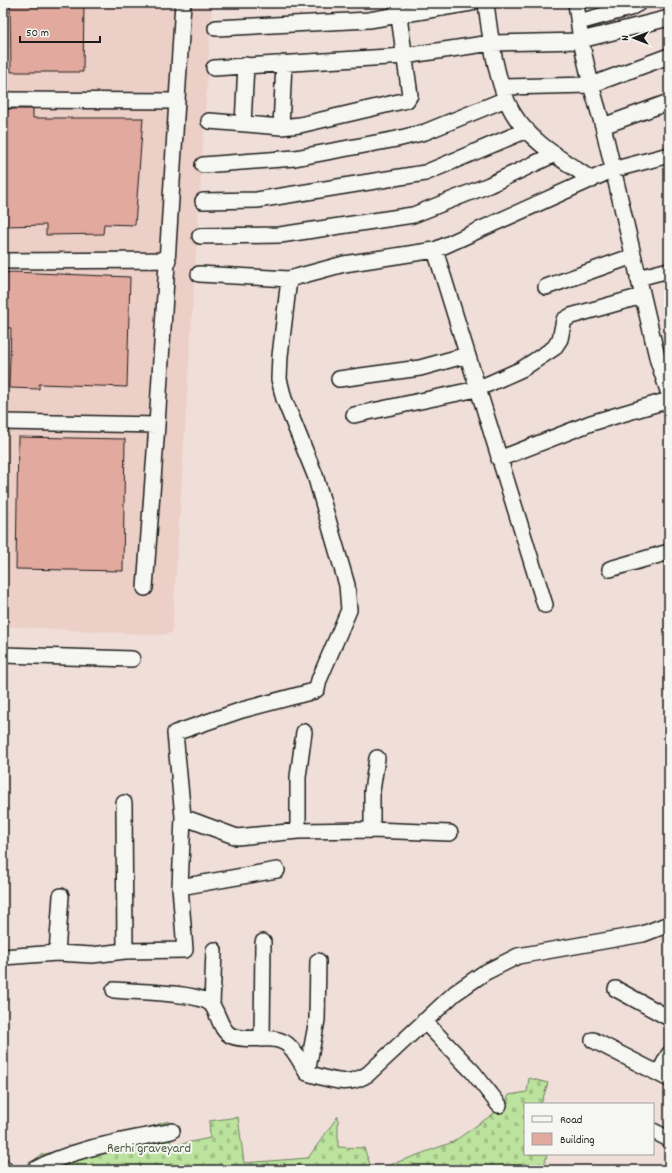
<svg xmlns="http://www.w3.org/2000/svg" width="672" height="1173" viewBox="0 0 672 1173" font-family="Dekko,sans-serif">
  <defs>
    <pattern id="cemetery-stones" width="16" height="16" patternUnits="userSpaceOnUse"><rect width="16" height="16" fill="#bce39e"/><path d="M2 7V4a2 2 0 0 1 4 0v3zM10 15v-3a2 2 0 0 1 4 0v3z" fill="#a1c288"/></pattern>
  </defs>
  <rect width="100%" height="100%" fill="#f0dfd9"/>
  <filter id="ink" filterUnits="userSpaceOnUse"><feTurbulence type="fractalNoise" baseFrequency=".025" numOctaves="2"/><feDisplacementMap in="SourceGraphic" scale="8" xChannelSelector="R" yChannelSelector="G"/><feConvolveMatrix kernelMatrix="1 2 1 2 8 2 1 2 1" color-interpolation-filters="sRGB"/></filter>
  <g filter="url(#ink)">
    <!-- built -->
    <path fill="#eccfc7" d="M3 3H212L172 633 159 635 3 626Z"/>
    <!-- cemetery -->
    <path fill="url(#cemetery-stones)" stroke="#6c805d" d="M529 1078 548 1083 541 1104H525V1154H547L543 1170H376L453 1142 503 1107 509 1095 527 1092Z
      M338 1116V1147L364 1148 372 1170H20L41 1155 113 1139 168 1121 171 1146 210 1138 209 1121 238 1117 244 1163 308 1158Z"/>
    <!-- building -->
    <path fill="#e2a99e" stroke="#1c1c1c" d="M10 3H84L83 72H11Z
      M3 109H33V118H143L135 225 104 224 103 234 46 235V225L3 226Z
      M13 272 130 277 127 387 39 384V389L9 388 11 328H3V273Z
      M18 437 125 439 123 571 16 569Z"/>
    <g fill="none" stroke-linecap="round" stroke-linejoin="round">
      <!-- minor casing -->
      <g stroke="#1c1c1c" stroke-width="18">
        <path id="minor" d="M486 3C490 36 496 84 513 113 530 142 565 161 592 180
          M576 3 581 41 591 85 603 126 658 361 669 394
          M579 22 630 8 639 3
          M216 28 369 20 471 3
          M581 40 669 18
          M214 68 404 56 491 43 581 41
          M503 87 591 85 669 56
          M3 100 177 101
          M209 121 281 127 300 125 407 100 410 95 397 3
          M243 124 246 65
          M603 126 669 102
          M281 127 284 63
          M203 165 295 158 397 139 425 132 506 99
          M203 201 257 200 425 173 527 130
          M200 236 280 235 413 215 489 185 555 154
          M435 250 545 605
          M3 261 168 260
          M199 274 289 279 344 264 435 250 612 170 669 155
          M638 278 669 270
          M546 287 633 256
          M339 379 420 368 467 355
          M354 415 477 389 522 369 554 348 560 339 564 320 571 316 642 296
          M3 422 157 425 183 3
          M499 459 591 423 669 400
          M610 569 669 552
          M145 588 157 425
          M3 655 132 659
          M124 803 125 951
          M183 817 237 837 298 831 372 830 450 833
          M372 830V791L377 758
          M298 831V777L304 732
          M180 887 277 870
          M57 953 61 896
          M3 957 57 953 92 955 125 951 185 950 180 887 183 817 175 733 242 710 314 691 317 689 319 680 349 610 347 585 315 475 284 399 279 379 280 356 289 279
          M616 989 669 1018
          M114 990C134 992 196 992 210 1003 219 1011 219 1031 232 1036 250 1043 277 1032 290 1047 297 1054 302 1065 307 1073 330 1079 347 1088 368 1074L455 993 484 973 518 956 643 934 669 924
          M212 1005 214 950
          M424 1021 473 1072 499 1105
          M262 1039 263 942
          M593 1040 669 1079
          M307 1073 317 1020 318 961
          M659 1073 669 1054
          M653 1131 669 1139
          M3 1167 5 1170
          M34 1170C75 1147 126 1141 172 1131"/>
      </g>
      <!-- minor -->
      <use href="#minor" stroke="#f6f6f2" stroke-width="15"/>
    </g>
  </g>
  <g text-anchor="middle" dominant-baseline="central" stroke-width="4" stroke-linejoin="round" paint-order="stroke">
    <!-- park labels -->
    <g font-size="14" fill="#4c5843" stroke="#f6f6f2">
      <text x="149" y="1149">Rerhi graveyard</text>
    </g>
  </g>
  <!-- margin -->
  <rect width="672" height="1173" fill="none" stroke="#f6f6f2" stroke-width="16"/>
  <rect x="8" y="8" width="656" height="1157" fill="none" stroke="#1c1c1c" stroke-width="1.5" filter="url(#ink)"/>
  <!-- legend -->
  <rect x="524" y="1103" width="130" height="52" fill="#f6f6f2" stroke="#9f9f9c"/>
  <rect x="532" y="1116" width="20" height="6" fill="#f6f6f2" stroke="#9f9f9c"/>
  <text x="560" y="1123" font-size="12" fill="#1c1c1c">Road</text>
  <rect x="532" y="1133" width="20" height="12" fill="#e2a99e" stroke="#9f9f9c"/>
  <text x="560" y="1143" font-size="12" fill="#1c1c1c">Building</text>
  <!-- north arrow -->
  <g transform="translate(634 38) rotate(270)" stroke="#f6f6f2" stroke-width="3" paint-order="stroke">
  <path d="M0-3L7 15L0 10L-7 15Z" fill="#1c1c1c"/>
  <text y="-6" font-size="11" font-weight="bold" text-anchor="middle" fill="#1c1c1c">N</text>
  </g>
  <!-- scale -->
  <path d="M20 36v6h80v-6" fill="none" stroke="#1c1c1c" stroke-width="2"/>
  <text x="26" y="36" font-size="12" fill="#1c1c1c" stroke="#f6f6f2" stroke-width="3" paint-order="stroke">50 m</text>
</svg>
